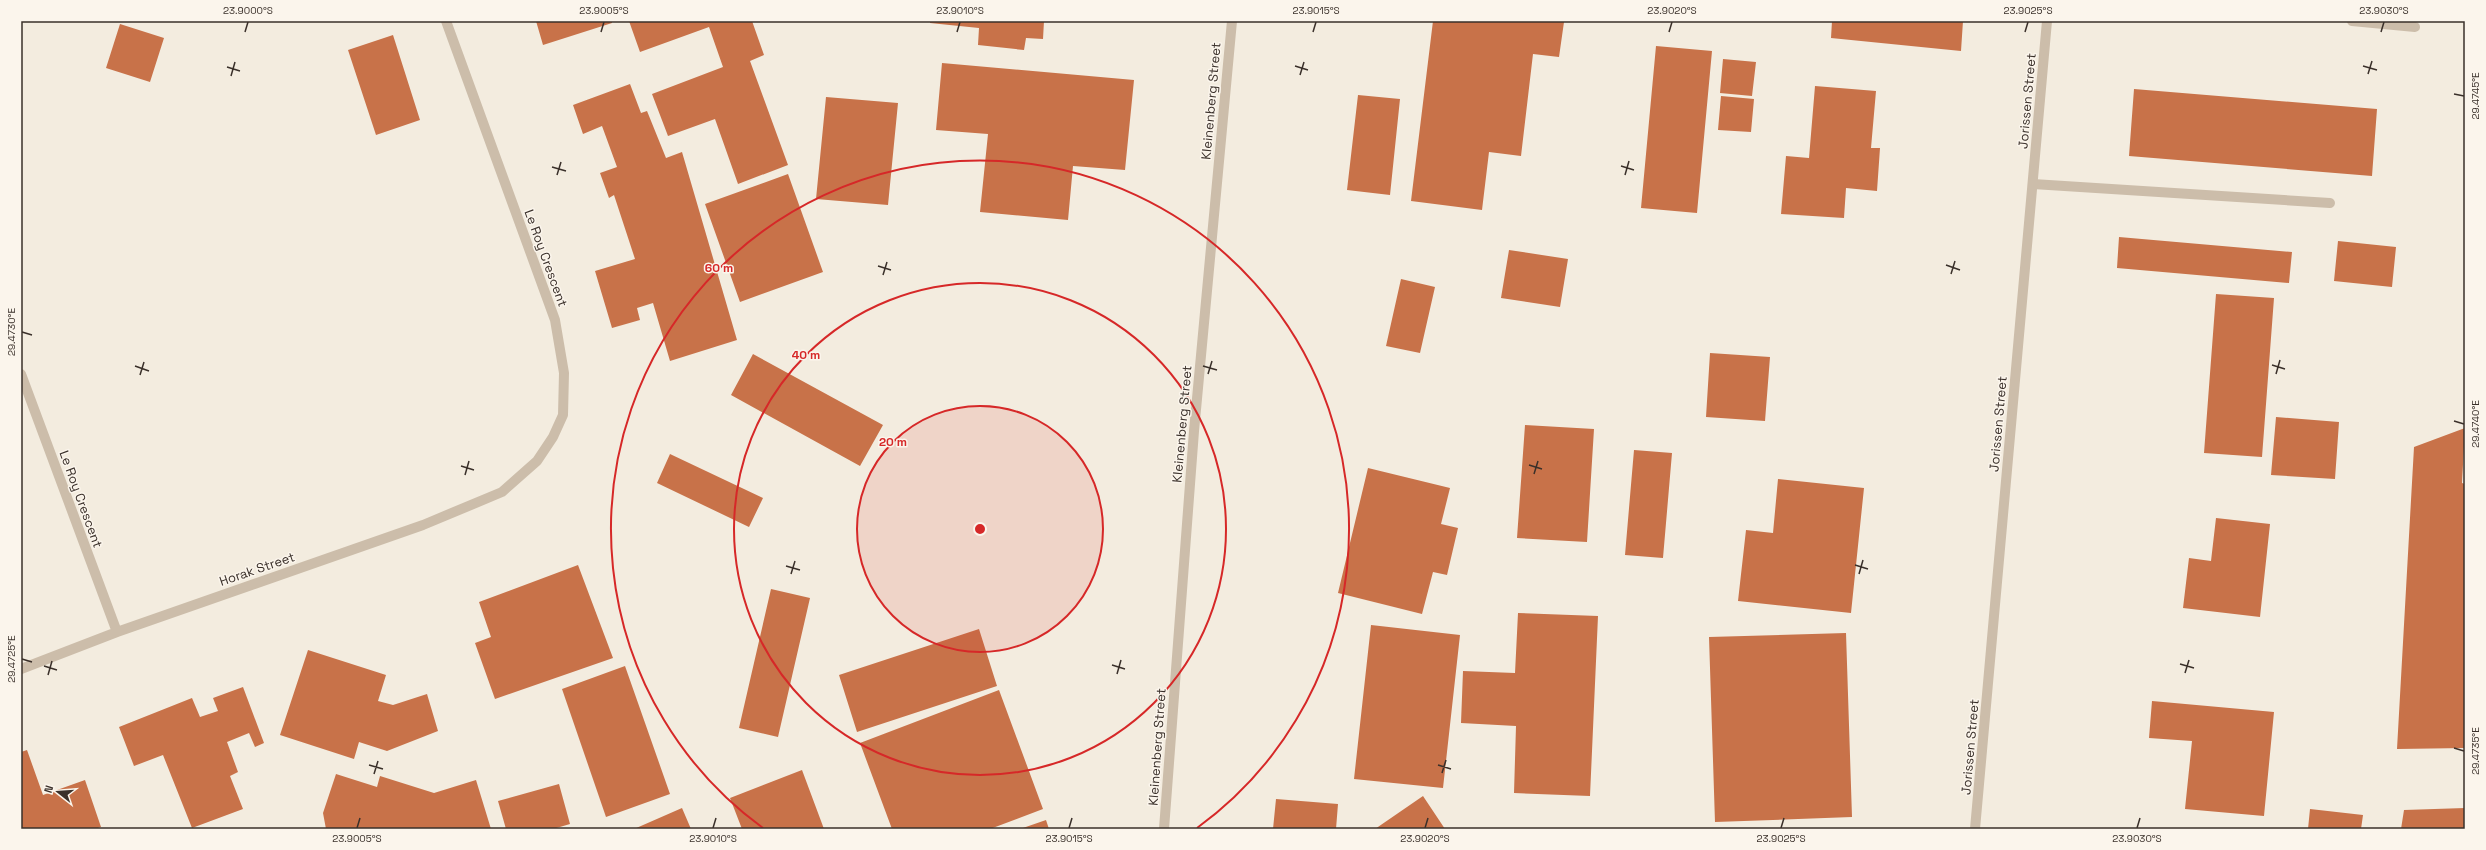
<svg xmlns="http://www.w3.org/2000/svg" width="2486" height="850" viewBox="0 0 2486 850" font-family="'Space Grotesk',sans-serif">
  <rect width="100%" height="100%" fill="#f3ecdf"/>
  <!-- building -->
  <path fill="#c87249" d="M536 21H612V23L543 45Z
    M629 21H752L764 55 750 61 788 165 738 184 715 119 668 136 652 94 723 67 709 27 640 52Z
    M930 21H1044L1043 39 1026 38 1024 50 978 45 979 28 930 23Z
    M1433 21 1564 22 1559 57 1533 54 1521 156 1489 152 1482 210 1411 201Z
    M1832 21H1963L1961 51 1831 38Z
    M120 24 164 38 150 82 106 68Z
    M393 35 420 120 376 135 348 50Z
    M1656 46 1712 51 1697 213 1641 208Z
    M1723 59 1756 62 1752 96 1720 93Z
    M942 63 1134 80 1125 170 1073 166 1068 220 980 212 988 134 936 130Z
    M630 84 641 113 647 111 666 158 682 152 737 340 670 361 653 303 637 308 640 320 612 328 595 271 635 259 614 195 609 198 600 173 617 167 602 126 583 134 573 105Z
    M1815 86 1876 91 1871 148H1880L1877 191 1846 188 1844 218 1781 214 1786 156 1809 158Z
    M2134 89 2377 109 2372 176 2129 156Z
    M1358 95 1400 99 1390 195 1347 190Z
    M1721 96 1754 99 1751 132 1718 130Z
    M826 97 898 103 888 205 816 199Z
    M788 174 823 272 740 302 705 204Z
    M2119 237 2292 252 2289 283 2117 268Z
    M2338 241 2396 247 2392 287 2334 281Z
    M1509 250 1568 259 1560 307 1501 298Z
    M1401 279 1435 287 1420 353 1386 346Z
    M2216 294 2274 298 2262 457 2204 453Z
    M1710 353 1770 357 1765 421 1706 417Z
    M753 354 883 425 860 466 731 395Z
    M2276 417 2339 422 2335 479 2271 475Z
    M1525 425 1594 429 1587 542 1517 538Z
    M2465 428 2462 483 2465 484V748L2397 749 2414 447Z
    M1634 450 1672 453 1663 558 1625 555Z
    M670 454 763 498 749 527 657 483Z
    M1368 468 1450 488 1441 524 1458 528 1447 575 1433 572 1422 614 1338 593Z
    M1778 479 1864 488 1851 613 1738 601 1746 530 1773 533Z
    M2216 518 2270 524 2260 617 2183 608 2189 558 2211 561Z
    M578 565 613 658 495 699 475 643 491 637 479 602Z
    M771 589 810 598 778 737 739 728Z
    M1518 613 1598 616 1590 796 1514 793 1516 726 1461 723 1463 671 1515 673Z
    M1371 625 1460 635 1443 788 1354 779Z
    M979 629 997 686 857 732 839 675Z
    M1846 633 1852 817 1715 822 1709 637Z
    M308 650 386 675 378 701 393 705 427 694 438 731 387 751 359 742 354 759 280 735Z
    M625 666 670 794 606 817 562 689Z
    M243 687 264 743 255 747 249 733 227 742 238 772 230 776 243 809 192 828 163 755 134 766 119 727 192 698 200 717 218 711 213 698Z
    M999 690 1043 809 990 829H892L860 743Z
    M2152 701 2274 712 2264 816 2185 809 2192 741 2149 738Z
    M27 750 43 795 85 780 101 827 95 829H21V752Z
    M802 770 824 829H742L730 798Z
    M336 774 377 787 380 776 434 793 476 780 491 829H326L323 813Z
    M559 784 570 824 553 829H506L498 801Z
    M1423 796 1445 829H1375Z
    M1276 799 1338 804 1336 829H1273Z
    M682 808 691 829H634Z
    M2465 808V829H2401L2404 810Z
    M2310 809 2363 815 2361 829H2308Z
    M1046 820 1049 829H1020Z"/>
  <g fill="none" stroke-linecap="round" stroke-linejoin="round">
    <!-- lane -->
    <path stroke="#ccbdaa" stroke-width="10" d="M2352 21 2415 27
      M2033 184 2330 203"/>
    <!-- street -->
    <path stroke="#ccbdaa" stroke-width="10" d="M21 374 117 632
      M21 669 117 632 423 525 502 492 537 461 553 437 563 415 564 373 555 320 446 21
      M1164 829 1194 431 1232 21
      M1975 829 2047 21"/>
  </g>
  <!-- ticks -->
  <path fill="none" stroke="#3a302a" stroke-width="1.5" d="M245 32 248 22M601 32 604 22M957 32 960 22M1313 32 1316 22M1669 32 1672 22M2025 32 2028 22M2381 32 2384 22M1295 66 1308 70M2363 66 2377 70M227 67 240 71M2368 74 2372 61M1300 75 1304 62M231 76 235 62M2454 94 2464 96M1621 166 1634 170M552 167 566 171M557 175 561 162M1625 175 1629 161M1946 265 1960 270M878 266 891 270M1951 274 1955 261M883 275 887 262M22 332 32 335M2272 365 2285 369M135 366 149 371M1203 366 1217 370M1208 374 1212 361M2276 374 2280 360M140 375 144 362M2454 421 2464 424M1529 465 1542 469M461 466 474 470M1534 474 1538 461M465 475 469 461M1855 565 1868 569M786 566 800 570M791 574 795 561M1859 574 1863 560M22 659 32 662M2180 664 2194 668M1112 665 1125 669M44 666 57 670M2185 673 2189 660M1117 674 1121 660M48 675 52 661M2454 748 2464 751M369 765 383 769M1438 765 1451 769M1442 773 1446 760M374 774 378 761M357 828 360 818M713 828 716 818M1069 828 1072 818M1425 828 1428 818M1781 828 1784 818M2137 828 2140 818"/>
  <!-- distance rings -->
  <circle cx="980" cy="529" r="123" fill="#d62828" fill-opacity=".12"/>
  <g fill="none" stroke="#d62828" stroke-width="2">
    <circle cx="980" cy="529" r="123"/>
    <circle cx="980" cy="529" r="246"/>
    <path d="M763 828A369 369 0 1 1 1197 828"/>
  </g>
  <g text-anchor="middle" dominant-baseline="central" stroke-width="3" stroke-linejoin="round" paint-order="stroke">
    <!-- street labels -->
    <g font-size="13" fill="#3a302a" stroke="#fbf5ec">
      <text transform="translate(1211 101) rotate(-85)">Kleinenberg Street</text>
      <text transform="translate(2027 101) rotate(-85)">Jorissen Street</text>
      <text transform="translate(546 258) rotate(70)">Le Roy Crescent</text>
      <text transform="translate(1182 424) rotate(-85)">Kleinenberg Street</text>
      <text transform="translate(1998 424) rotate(-85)">Jorissen Street</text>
      <text transform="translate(81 499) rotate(70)">Le Roy Crescent</text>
      <text transform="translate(257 569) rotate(-19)">Horak Street</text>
      <text transform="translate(1157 747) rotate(-86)">Kleinenberg Street</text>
      <text transform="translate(1970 747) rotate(-85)">Jorissen Street</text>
    </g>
  </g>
  <circle cx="980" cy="529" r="6" fill="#d62828" stroke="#fbf5ec" stroke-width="2"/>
  <g font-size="12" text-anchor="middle" font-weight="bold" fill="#d62828" stroke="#fbf5ec" stroke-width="3" stroke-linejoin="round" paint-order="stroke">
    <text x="719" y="272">60 m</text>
    <text x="806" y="359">40 m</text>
    <text x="893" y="446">20 m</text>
  </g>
  <!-- border -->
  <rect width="2486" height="850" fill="none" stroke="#fbf5ec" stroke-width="44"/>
  <!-- north arrow -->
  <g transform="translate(58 792) rotate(287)" stroke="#fbf5ec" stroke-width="3" paint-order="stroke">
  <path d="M0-3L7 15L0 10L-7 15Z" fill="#3a302a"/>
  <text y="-6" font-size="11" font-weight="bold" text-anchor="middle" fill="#3a302a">N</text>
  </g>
  <rect x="22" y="22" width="2442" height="806" fill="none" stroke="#3a302a" stroke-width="1.5"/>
  <g font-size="10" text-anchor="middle" fill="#3a302a">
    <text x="248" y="14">23.9000°S</text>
    <text x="604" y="14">23.9005°S</text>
    <text x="960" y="14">23.9010°S</text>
    <text x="1316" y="14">23.9015°S</text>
    <text x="1672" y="14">23.9020°S</text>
    <text x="2028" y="14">23.9025°S</text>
    <text x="2384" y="14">23.9030°S</text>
    <text transform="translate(2475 96) rotate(-90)" y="4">29.4745°E</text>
    <text transform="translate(11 332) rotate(-90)" y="4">29.4730°E</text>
    <text transform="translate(2475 424) rotate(-90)" y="4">29.4740°E</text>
    <text transform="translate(11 659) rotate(-90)" y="4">29.4725°E</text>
    <text transform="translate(2475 751) rotate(-90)" y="4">29.4735°E</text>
    <text x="357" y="842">23.9005°S</text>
    <text x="713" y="842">23.9010°S</text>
    <text x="1069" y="842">23.9015°S</text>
    <text x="1425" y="842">23.9020°S</text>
    <text x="1781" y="842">23.9025°S</text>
    <text x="2137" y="842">23.9030°S</text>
  </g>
</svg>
